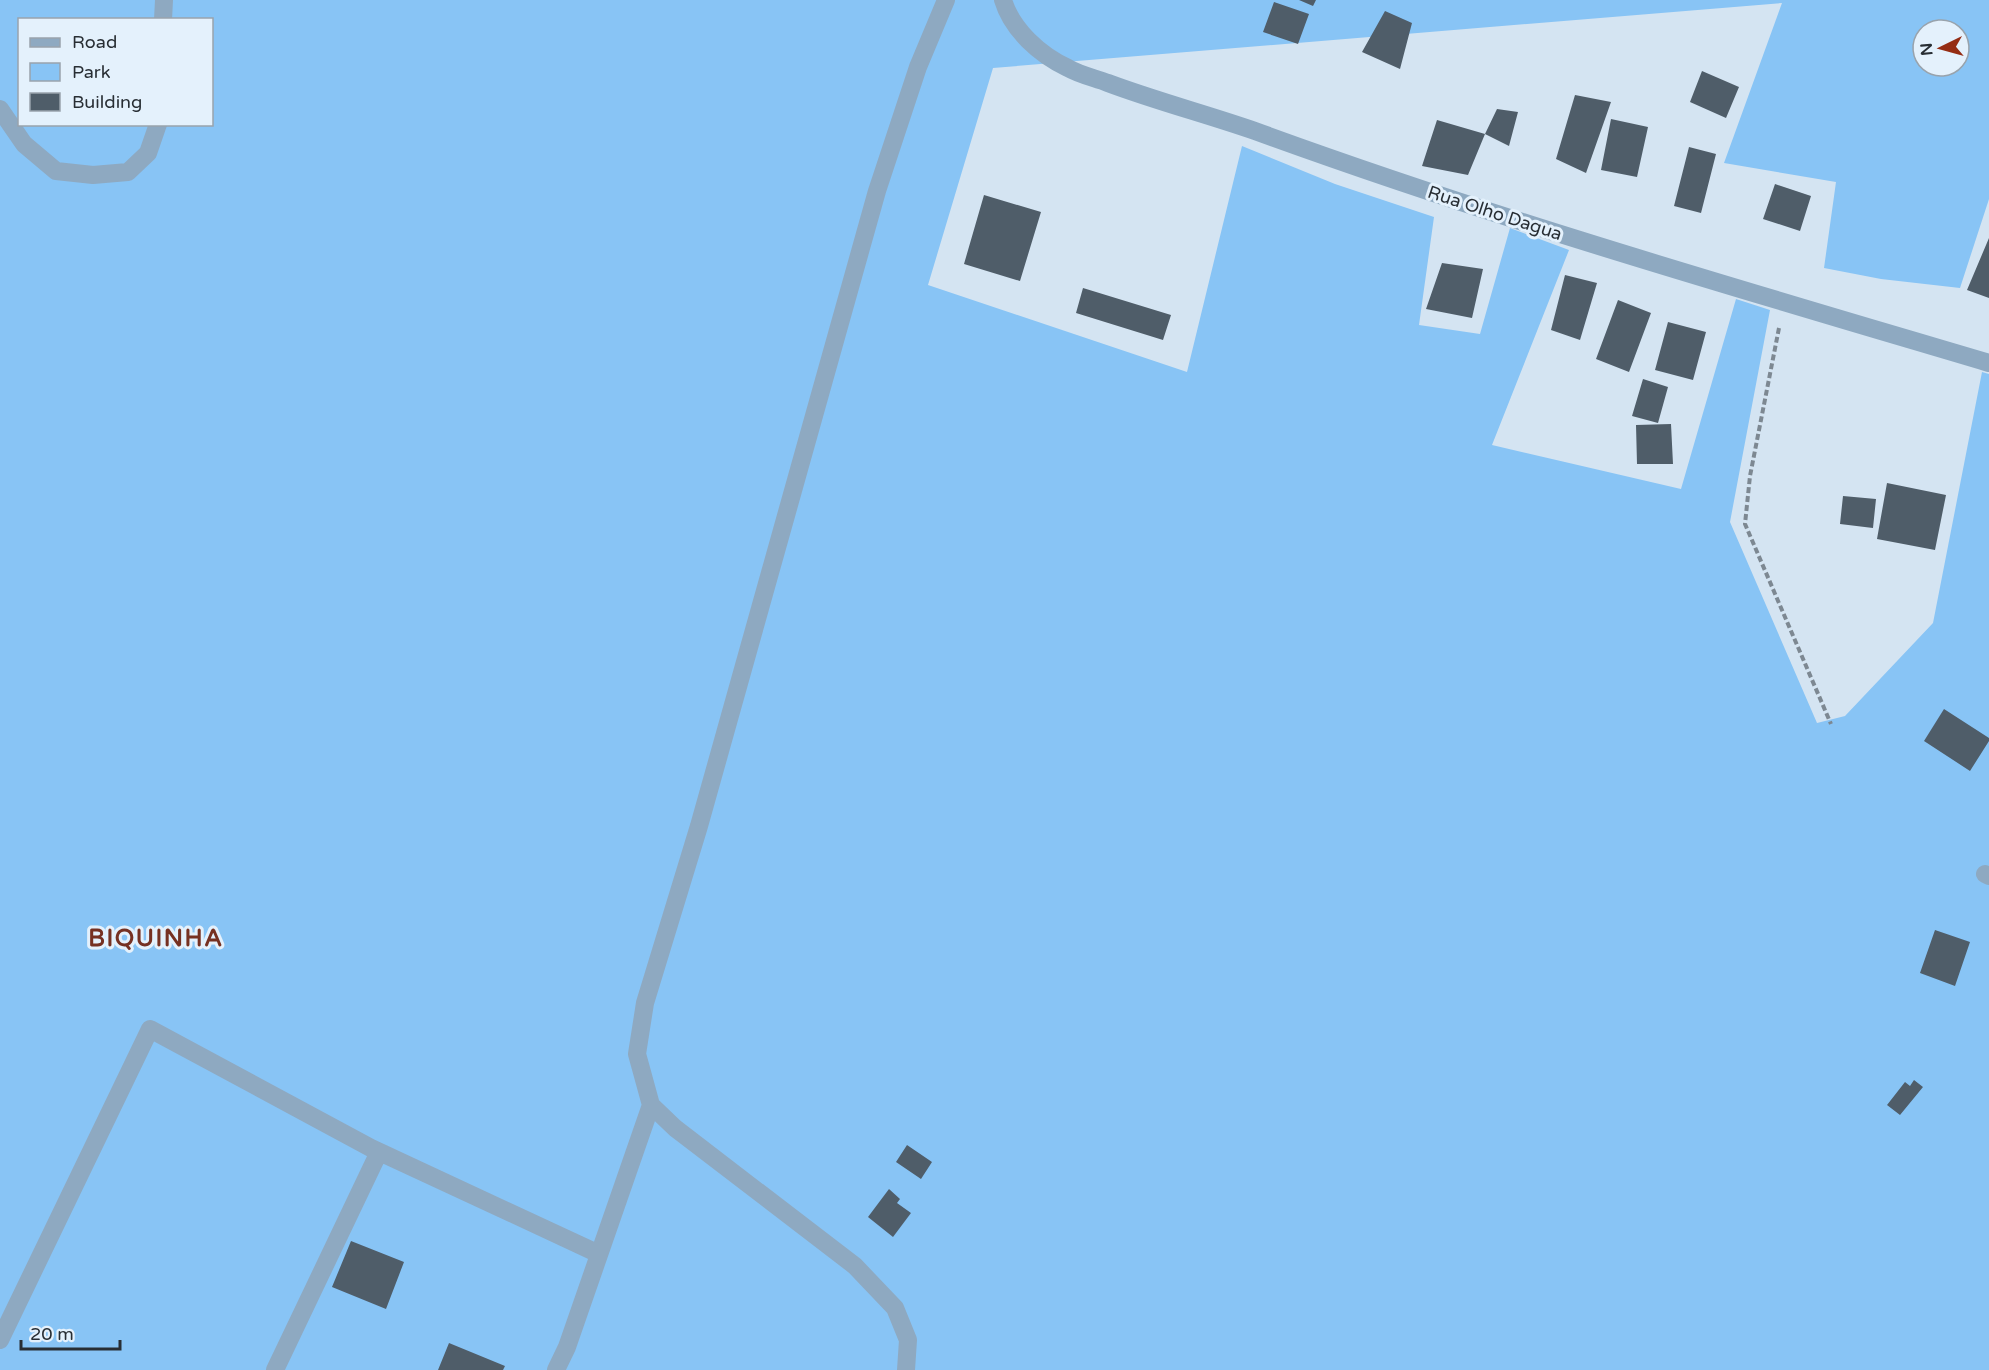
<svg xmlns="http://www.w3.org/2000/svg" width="1989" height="1370" viewBox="0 0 1989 1370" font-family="'Varela Round',sans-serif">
  <rect width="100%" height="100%" fill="#d4e4f2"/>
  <!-- green -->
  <path fill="#88c4f5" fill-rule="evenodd" d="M0 0H1989V199L1960 288 1881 279 1824 268 1836 182 1724 163 1782 3 993 68 928 285 1187 372 1242 146 1335 184 1434 217 1419 325 1480 334 1510 228 1569 250 1492 445 1681 489 1736 299 1770 310 1730 522 1817 723 1845 716 1933 623 1982 372 1989 374V1370H0ZM20 20H212V124H20ZM1923 30H1959V66H1923Z"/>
  <!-- building -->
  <path fill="#4f5d69" d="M1299 0H1316L1313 6Z
    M1274 2 1309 14 1298 44 1263 32Z
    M1385 11 1412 23 1400 69 1362 52Z
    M1702 71 1739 87 1726 118 1690 102Z
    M1575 95 1611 102 1586 173 1556 159Z
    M1497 109 1518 112 1509 146 1485 134Z
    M1611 119 1648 127 1637 177 1601 170Z
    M1437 120 1485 134 1468 175 1422 166Z
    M1689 147 1716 154 1701 213 1674 206Z
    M1775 184 1811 196 1800 231 1763 219Z
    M984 195 1041 212 1020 281 964 264Z
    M1989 238V298L1967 290Z
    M1442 263 1483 269 1472 318 1426 309Z
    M1565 275 1597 283 1580 340 1551 330Z
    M1083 288 1171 315 1163 340 1076 313Z
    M1618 300 1651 313 1629 372 1596 359Z
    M1668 322 1706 332 1693 380 1655 370Z
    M1643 379 1668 387 1658 423 1632 416Z
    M1671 424 1673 464H1637L1636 425Z
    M1887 483 1946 495 1935 550 1877 539Z
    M1843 496 1876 499 1873 528 1840 524Z
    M1944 709 1989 738V741L1970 771 1924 741Z
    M1935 930 1970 942 1955 986 1920 973Z
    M1914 1080 1923 1087 1900 1115 1887 1105 1905 1082 1910 1086Z
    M907 1145 932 1162 921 1179 896 1162Z
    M889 1189 900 1199 897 1203 911 1213 893 1237 868 1217Z
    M351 1241 404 1262 386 1309 332 1287Z
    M449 1343 505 1366 503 1370H438Z"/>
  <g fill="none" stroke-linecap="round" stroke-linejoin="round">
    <!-- path -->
    <path stroke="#7d8892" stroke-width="4" stroke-dasharray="6 3" stroke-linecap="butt" d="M1779 328 1750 476 1745 524 1831 724"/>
    <!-- minor -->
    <path stroke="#8ea9c1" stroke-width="18" d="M1003 0C1012 30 1040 55 1068 68 1080 75 1095 78 1108 83 1156 101 1206 114 1255 131 1496 219 1743 290 1989 363
      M163 20 164 0
      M0 109 24 144 56 171 93 175 128 172 148 153 158 124
      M1985 874 1989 876
      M0 1340 150 1029 371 1148 599 1254
      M275 1370 379 1152
      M556 1370 567 1347 651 1105
      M906 1370 908 1340 895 1308 855 1266 675 1128 651 1105 637 1054 645 1003 699 826 877 191 918 67 946 0"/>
  </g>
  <g text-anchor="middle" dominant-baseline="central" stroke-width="6" stroke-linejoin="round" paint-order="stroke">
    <!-- street labels -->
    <g font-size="18" fill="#282e34" stroke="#e4f1fc">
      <text transform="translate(1495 213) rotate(18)">Rua Olho Dagua</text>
    </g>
    <!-- district labels -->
    <g font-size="24" font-weight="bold" letter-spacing="1.5" fill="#763122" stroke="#e4f1fc">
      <text x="156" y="938">BIQUINHA</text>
    </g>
  </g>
  <!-- legend -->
  <rect x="18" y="18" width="195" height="108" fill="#e4f1fc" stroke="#99a3ac" stroke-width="1.5"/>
  <rect x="30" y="38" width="30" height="9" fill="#8ea9c1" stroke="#99a3ac" stroke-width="1.5"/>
  <text x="72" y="48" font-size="18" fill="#282e34">Road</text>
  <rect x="30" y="63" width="30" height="18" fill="#88c4f5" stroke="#99a3ac" stroke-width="1.5"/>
  <text x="72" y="78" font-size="18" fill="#282e34">Park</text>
  <rect x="30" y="93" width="30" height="18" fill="#4f5d69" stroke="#99a3ac" stroke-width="1.5"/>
  <text x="72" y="108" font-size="18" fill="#282e34">Building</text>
  <!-- north arrow -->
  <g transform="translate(1941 48) rotate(265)"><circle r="28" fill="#e4f1fc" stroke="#99a3ac" stroke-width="1.5"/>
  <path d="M0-4.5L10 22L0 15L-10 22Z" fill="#952d14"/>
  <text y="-9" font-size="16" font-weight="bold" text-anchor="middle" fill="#282e34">N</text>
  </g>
  <!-- scale -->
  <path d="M21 1340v9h99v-9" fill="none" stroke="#282e34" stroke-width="3"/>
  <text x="30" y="1340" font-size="18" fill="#282e34" stroke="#e4f1fc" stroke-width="4.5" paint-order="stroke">20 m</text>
</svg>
